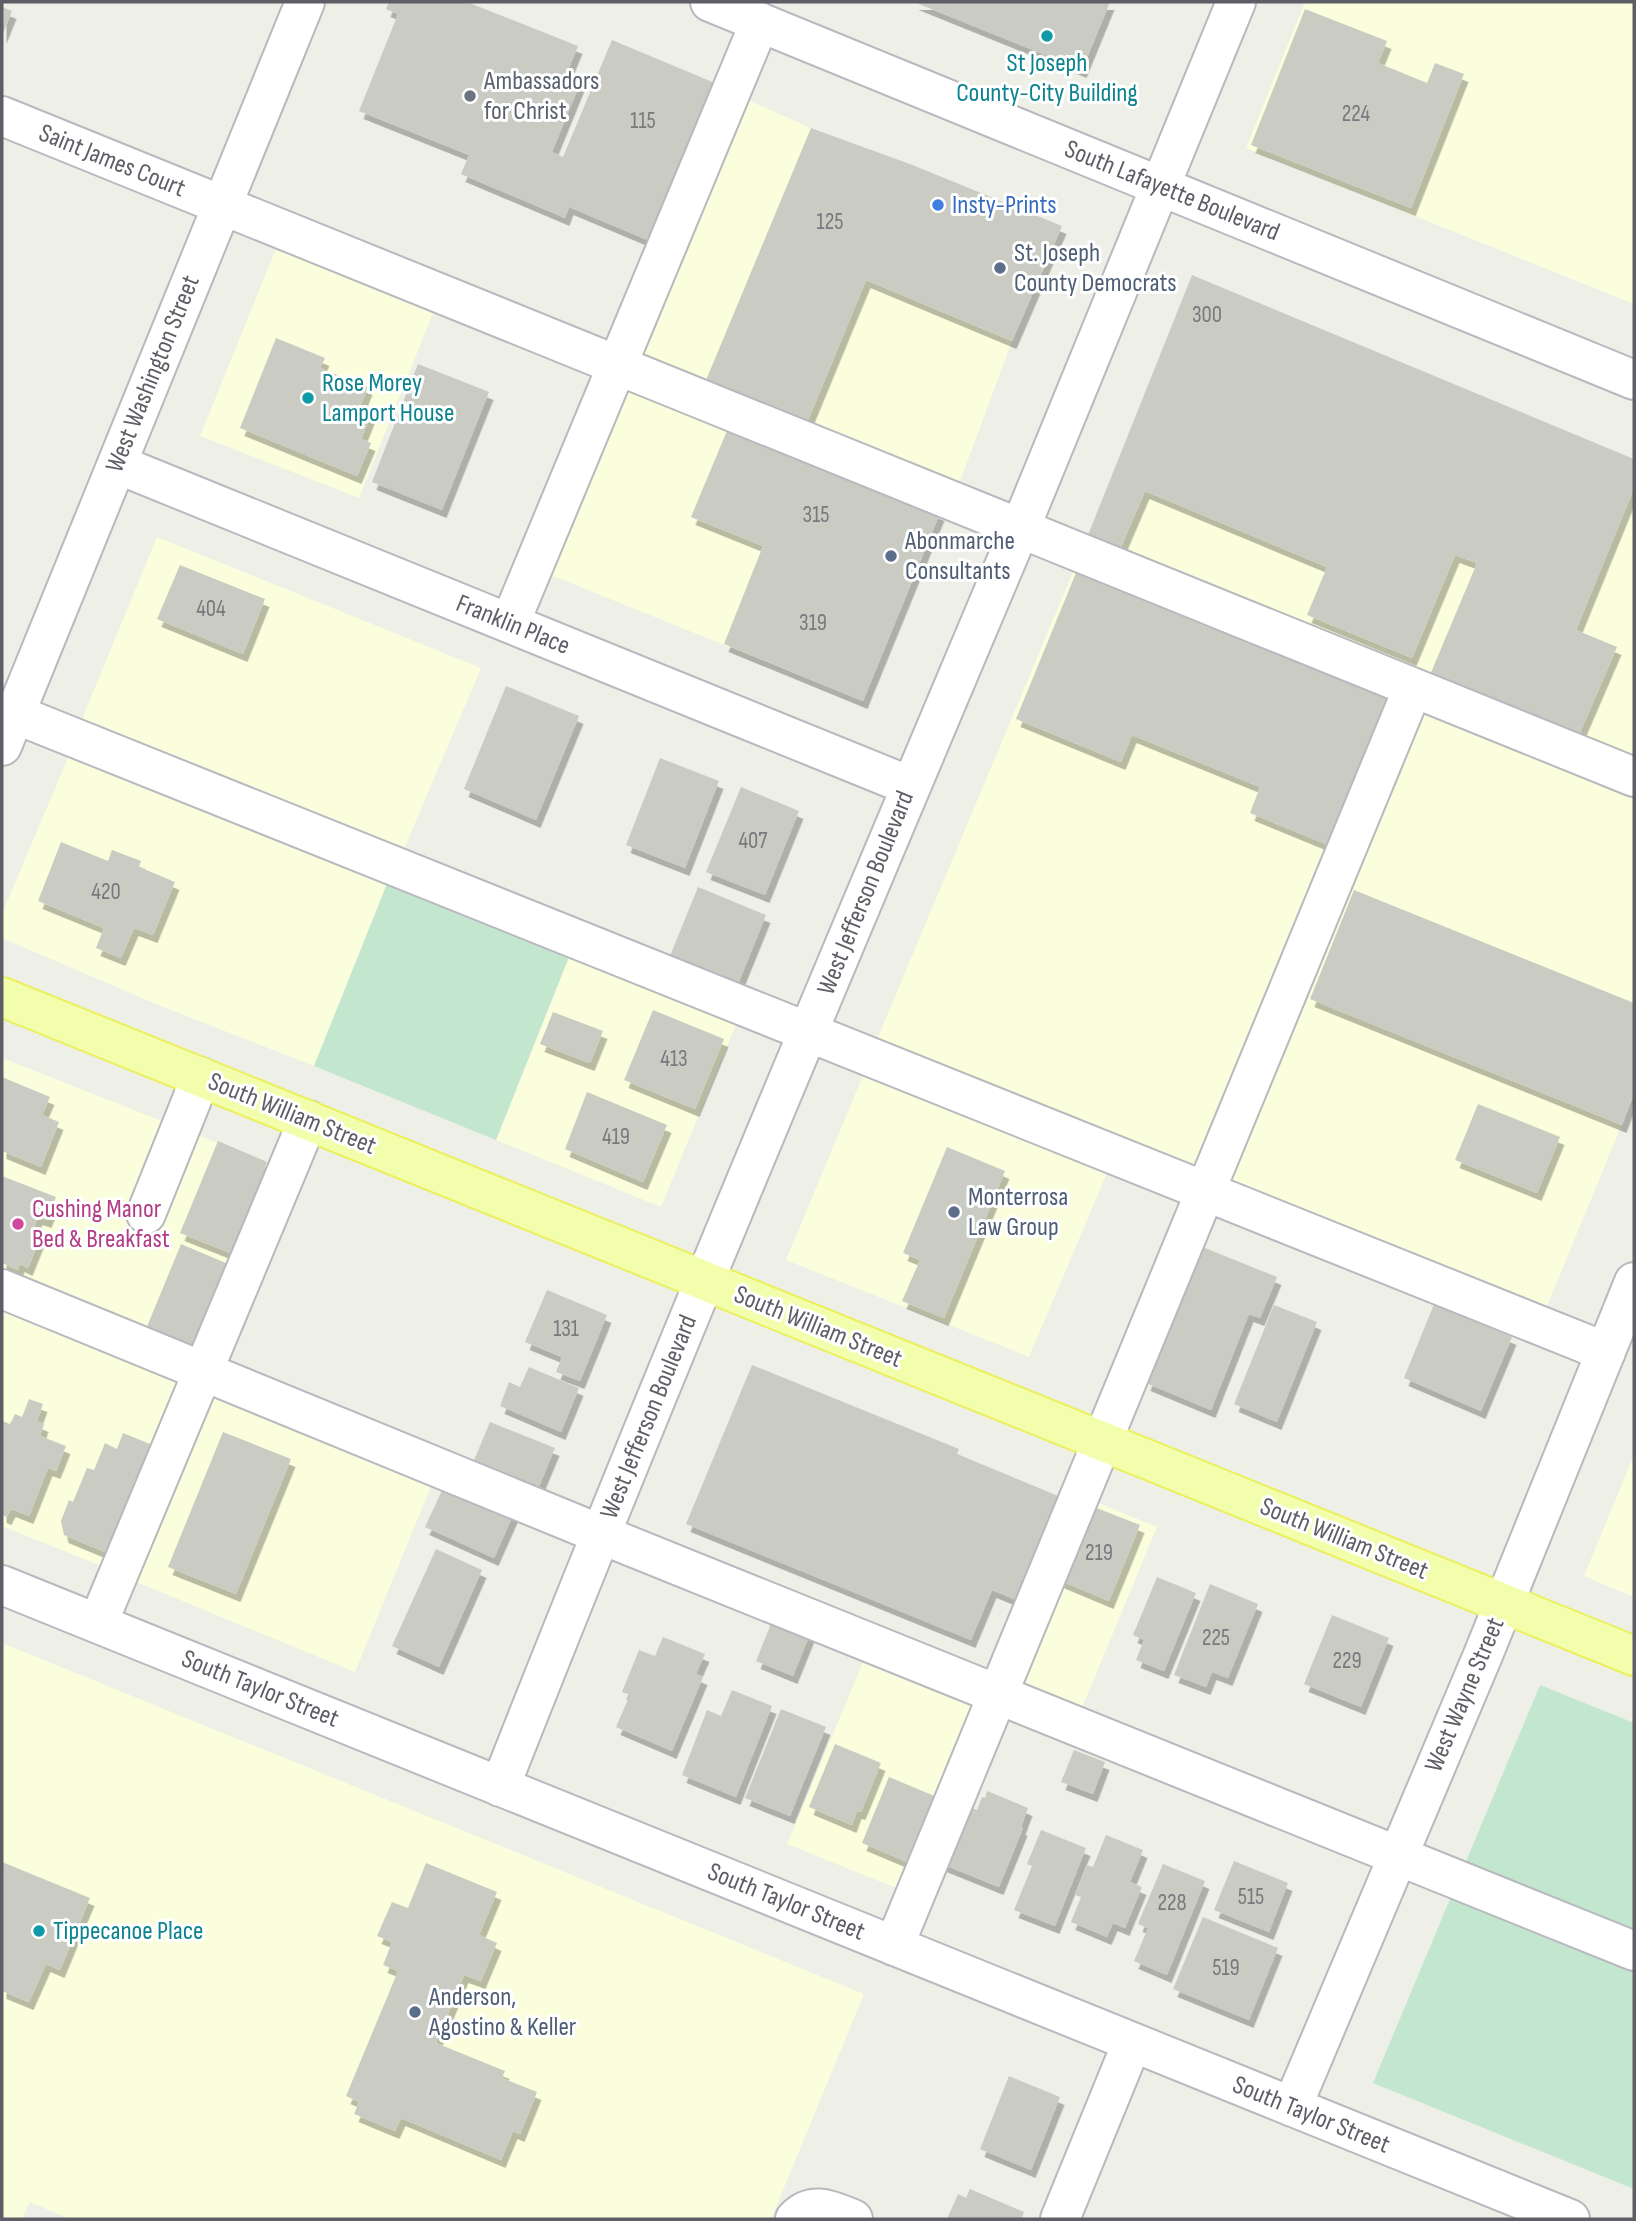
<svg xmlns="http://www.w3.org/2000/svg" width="1636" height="2221" viewBox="0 0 1636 2221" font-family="'Sofia Sans Condensed',sans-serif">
  <defs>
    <filter id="shadow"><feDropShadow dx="4.5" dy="8" stdDeviation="0" flood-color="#0004"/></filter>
  </defs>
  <rect width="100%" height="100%" fill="#eeefe6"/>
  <!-- commercial -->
  <path fill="#fbfedc" d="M1305 2H1634V304L1246 148Z
    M736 95 811 128 910 164 1062 226 1012 341 955 495 628 361Z
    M278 244 435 308 359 498 200 436Z
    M1192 275 1634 459V768L1086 540Z
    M624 383 940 513 863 701 543 572Z
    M157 537 481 668 401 856 80 724Z
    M1076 565 1395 696 1198 1180 873 1049Z
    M1418 707 1634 795V1095L1542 1318 1217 1186Z
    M72 748 391 874 314 1066 156 1004 2 938V914Z
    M573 947 739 1017 661 1207 496 1140Z
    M2 1058 276 1166 197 1358 2 1279Z
    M867 1066 1110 1166 1029 1357 786 1260Z
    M2 1303 188 1377 109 1569 2 1526Z
    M207 1388 434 1479 355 1672 129 1579Z
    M1634 1455V1597L1584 1576Z
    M1091 1500 1157 1527 1079 1715 1013 1688Z
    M2 1643 864 1994 771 2219H70L30 2202 22 2219H2Z
    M866 1655 983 1702 906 1892 787 1844Z"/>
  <!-- green -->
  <path fill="#c2e7ce" d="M391 874 573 947 496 1140 314 1066Z
    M1540 1685 1634 1723V1939L1462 1871Z
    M1453 1892 1634 1966V2189L1373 2083Z"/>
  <!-- building -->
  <path fill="#cacbc2" filter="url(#shadow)" d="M389 2H467L578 46 566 75 581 81 552 152 563 157 612 40 722 86 657 244 569 207 565 218 461 174 469 155 359 111 398 14 386 9Z
    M914 2H1110L1082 70Z
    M2 7 12 11 2 36Z
    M1305 9 1387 41 1378 63 1427 83 1435 63 1464 74 1411 208 1251 145Z
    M811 128 910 164 1062 226 1012 341 866 280 804 430 702 390Z
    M1192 275 1634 459V488L1576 630 1617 647 1575 744 1427 682 1477 563 1455 555 1412 658 1307 615 1327 567 1145 491 1118 554 1086 540Z
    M276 338 325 358 320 368 368 387 359 409 371 414 361 439 371 443 357 476 240 428Z
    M418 364 489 392 442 510 372 482Z
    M729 426 940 513 863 701 724 644 763 546 691 517Z
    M180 565 265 599 243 654 157 619Z
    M1078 568 1395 696 1333 847 1250 813 1260 787 1132 735 1121 762 1016 719Z
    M506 686 579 716 536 820 464 789Z
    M660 758 719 781 685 868 626 845Z
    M741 787 799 811 765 895 706 872Z
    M61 842 108 861 112 850 141 861 139 867 175 882 153 935 134 928 121 958 96 948 104 928 38 901Z
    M698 887 766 915 738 984 670 956Z
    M1354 890 1634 1003V1093L1622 1125 1310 999Z
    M653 1010 724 1039 695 1109 624 1080Z
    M553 1012 603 1031 590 1063 540 1044Z
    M2 1077 50 1097 42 1115 59 1122 41 1167 2 1151Z
    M587 1092 667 1125 643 1182 565 1149Z
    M1478 1104 1560 1137 1537 1193 1455 1160Z
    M218 1141 267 1162 265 1167 273 1171 238 1256 180 1233Z
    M947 1147 1005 1171 944 1318 902 1301 920 1260 903 1253Z
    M2 1176 56 1197 47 1220 38 1217 34 1227 43 1231 28 1268 20 1264 18 1270 2 1263Z
    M181 1244 235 1267 200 1351 146 1329Z
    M1200 1246 1277 1277 1260 1318 1249 1314 1211 1410 1146 1383Z
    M547 1290 607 1315 580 1381 556 1372 562 1357 525 1342Z
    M1434 1304 1512 1337 1481 1411 1404 1378Z
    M1274 1305 1317 1322 1277 1422 1234 1404Z
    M752 1365 959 1449 957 1454 1063 1498 1021 1602 992 1590 971 1640 686 1524Z
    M529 1367 579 1388 561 1432 500 1406 509 1382 520 1387Z
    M29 1399 43 1404 37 1421 44 1424 40 1436 66 1446 56 1471 48 1468 29 1516 11 1509 7 1517 2 1515V1421L10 1424 15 1414 22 1417Z
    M490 1422 555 1448 535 1496 470 1470Z
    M223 1432 291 1459 236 1594 168 1567Z
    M123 1433 160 1448 116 1540 111 1538 105 1552 64 1535 61 1521 69 1500 73 1502 87 1468 94 1470 105 1443 117 1449Z
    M446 1482 514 1513 494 1558 425 1527Z
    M1089 1505 1140 1525 1109 1601 1059 1580Z
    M436 1549 482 1570 439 1667 392 1646Z
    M1157 1577 1196 1593 1164 1671 1136 1660 1144 1640 1133 1635Z
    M1210 1584 1258 1604 1228 1678 1212 1672 1206 1687 1174 1675Z
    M1332 1615 1389 1638 1361 1707 1304 1684Z
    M773 1619 810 1634 793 1676 756 1661Z
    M663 1637 705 1654 696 1674 703 1677 672 1751 616 1727 630 1695 622 1692 639 1650 655 1656Z
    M732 1690 772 1706 736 1797 682 1775 707 1710 721 1716Z
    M781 1709 826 1727 790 1816 745 1798Z
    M835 1744 881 1763 861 1812 857 1811 852 1825 809 1807Z
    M1074 1750 1105 1762 1093 1794 1061 1782Z
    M889 1777 939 1798 912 1864 862 1843Z
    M987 1791 1028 1808 1021 1827 1023 1828 999 1887 942 1864 965 1805 977 1810 982 1797 985 1798Z
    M1041 1830 1086 1848 1055 1926 1014 1910 1032 1866 1027 1864Z
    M1106 1835 1143 1850 1130 1882 1142 1887 1125 1928 1113 1923 1107 1937 1071 1922 1081 1897 1075 1895 1087 1865 1093 1867Z
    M1234 1861 1288 1883 1269 1932 1214 1910Z
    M2 1862 90 1898 60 1970 46 1964 29 2002 2 1991Z
    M426 1863 497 1892 479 1935 497 1943 481 1981 464 1975 436 2043 505 2071 502 2078 537 2092 520 2134 513 2131 501 2160 401 2118 395 2131 354 2114 359 2102 346 2096 398 1971 383 1965 392 1942 377 1936 392 1902 408 1908Z
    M1163 1864 1205 1881 1167 1975 1134 1961 1148 1928 1138 1924Z
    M1203 1917 1278 1948 1249 2020 1173 1989Z
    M1009 2076 1060 2097 1031 2170 980 2149Z
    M970 2189 1024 2212 1021 2219H947L958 2194 966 2198Z"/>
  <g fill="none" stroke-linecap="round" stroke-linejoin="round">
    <!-- minor casing -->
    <g stroke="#b8b8bf" stroke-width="42">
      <path id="minor" d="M710 2 1634 380
        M2 116 1634 777
        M117 464 910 786
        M510 623 760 22
        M15 714 1606 1352
        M2 746 305 2
        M146 1214 201 1077
        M2 1289 600 1534 1634 1951
        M2 1585 1570 2219
        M98 1623 308 1120
        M500 1787C666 1365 843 948 1019 531 1093 355 1163 178 1236 2
        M894 1946 1413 688
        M1292 2107 1483 1655 1634 1282
        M795 2219C813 2200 832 2211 853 2219
        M1060 2219 1132 2043"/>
    </g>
    <!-- major casing -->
    <g stroke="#ebf05d" stroke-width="42">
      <path id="major" d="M2 997 1634 1656"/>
    </g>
    <!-- minor -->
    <use href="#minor" stroke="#fff" stroke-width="38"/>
    <!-- major -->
    <use href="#major" stroke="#f2feac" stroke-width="38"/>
  </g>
  <!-- markers -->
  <g fill="#0f9aa8" stroke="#fff" stroke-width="2.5">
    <circle cx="1047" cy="36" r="7"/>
    <circle cx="308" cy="398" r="7"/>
    <circle cx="39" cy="1931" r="7"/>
  </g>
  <circle fill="#6b7280" stroke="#fff" stroke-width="2.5" cx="470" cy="96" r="7"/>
  <circle fill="#3f7fe0" stroke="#fff" stroke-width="2.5" cx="938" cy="205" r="7"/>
  <g fill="#5c6f8a" stroke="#fff" stroke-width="2.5">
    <circle cx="1000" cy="268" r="7"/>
    <circle cx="891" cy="556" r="7"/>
    <circle cx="954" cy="1212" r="7"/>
    <circle cx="415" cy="2012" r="7"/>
  </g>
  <circle fill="#d1479c" stroke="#fff" stroke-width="2.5" cx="18" cy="1224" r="7"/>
  <g text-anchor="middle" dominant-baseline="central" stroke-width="6" stroke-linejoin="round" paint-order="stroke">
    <!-- number labels -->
    <g font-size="23" fill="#78797d">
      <text x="1356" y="114">224</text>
      <text x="643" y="121">115</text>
      <text x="830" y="222">125</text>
      <text x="1207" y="315">300</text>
      <text x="816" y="515">315</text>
      <text x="211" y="609">404</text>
      <text x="813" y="623">319</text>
      <text x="753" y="841">407</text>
      <text x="106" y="892">420</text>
      <text x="674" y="1059">413</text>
      <text x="616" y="1137">419</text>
      <text x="566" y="1329">131</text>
      <text x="1099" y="1553">219</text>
      <text x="1216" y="1638">225</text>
      <text x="1347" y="1661">229</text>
      <text x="1251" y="1897">515</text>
      <text x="1172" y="1903">228</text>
      <text x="1226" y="1968">519</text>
    </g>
    <!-- culture labels -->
    <g font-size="26" fill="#0d838f" stroke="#fff" text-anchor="start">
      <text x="1047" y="63" text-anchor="middle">St Joseph<tspan x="1047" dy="30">County-City Building</tspan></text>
      <text x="322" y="383">Rose Morey<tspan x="322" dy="30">Lamport House</tspan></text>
      <text x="53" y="1931">Tippecanoe Place</text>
    </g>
    <!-- worship labels -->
    <g font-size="26" fill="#5b616d" stroke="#fff" text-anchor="start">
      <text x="484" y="81">Ambassadors<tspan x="484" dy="30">for Christ</tspan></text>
    </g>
    <!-- street labels -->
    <g font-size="26" fill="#5d5e66" stroke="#fff">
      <text transform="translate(112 161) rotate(22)">Saint James Court</text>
      <text transform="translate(1172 191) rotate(22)">South Lafayette Boulevard</text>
      <text transform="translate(153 374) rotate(-68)">West Washington Street</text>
      <text transform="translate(513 625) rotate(22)">Franklin Place</text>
      <text transform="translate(866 893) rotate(-68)">West Jefferson Boulevard</text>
      <text transform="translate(292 1114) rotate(22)">South William Street</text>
      <text transform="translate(818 1327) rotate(22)">South William Street</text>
      <text transform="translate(649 1417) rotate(-68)">West Jefferson Boulevard</text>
      <text transform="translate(1344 1539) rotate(22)">South William Street</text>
      <text transform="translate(260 1689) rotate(22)">South Taylor Street</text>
      <text transform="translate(1465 1695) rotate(-67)">West Wayne Street</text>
      <text transform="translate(786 1902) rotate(22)">South Taylor Street</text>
      <text transform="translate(1311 2115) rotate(22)">South Taylor Street</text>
    </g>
    <!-- shop labels -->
    <g font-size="26" fill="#366cbe" stroke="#fff" text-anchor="start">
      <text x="952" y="205">Insty-Prints</text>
    </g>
    <!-- service labels -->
    <g font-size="26" fill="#4e5e75" stroke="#fff" text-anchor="start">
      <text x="1014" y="253">St. Joseph<tspan x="1014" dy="30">County Democrats</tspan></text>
      <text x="905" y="541">Abonmarche<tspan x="905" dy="30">Consultants</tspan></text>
      <text x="968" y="1197">Monterrosa<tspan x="968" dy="30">Law Group</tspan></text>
      <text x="429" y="1997">Anderson,<tspan x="429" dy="30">Agostino &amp; Keller</tspan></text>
    </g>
    <!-- hotel labels -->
    <g font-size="26" fill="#b23c85" stroke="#fff" text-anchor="start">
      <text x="32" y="1209">Cushing Manor<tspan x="32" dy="30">Bed &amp; Breakfast</tspan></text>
    </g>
  </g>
  <!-- border -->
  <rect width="1636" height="2221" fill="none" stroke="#5d5e66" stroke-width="7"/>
</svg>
